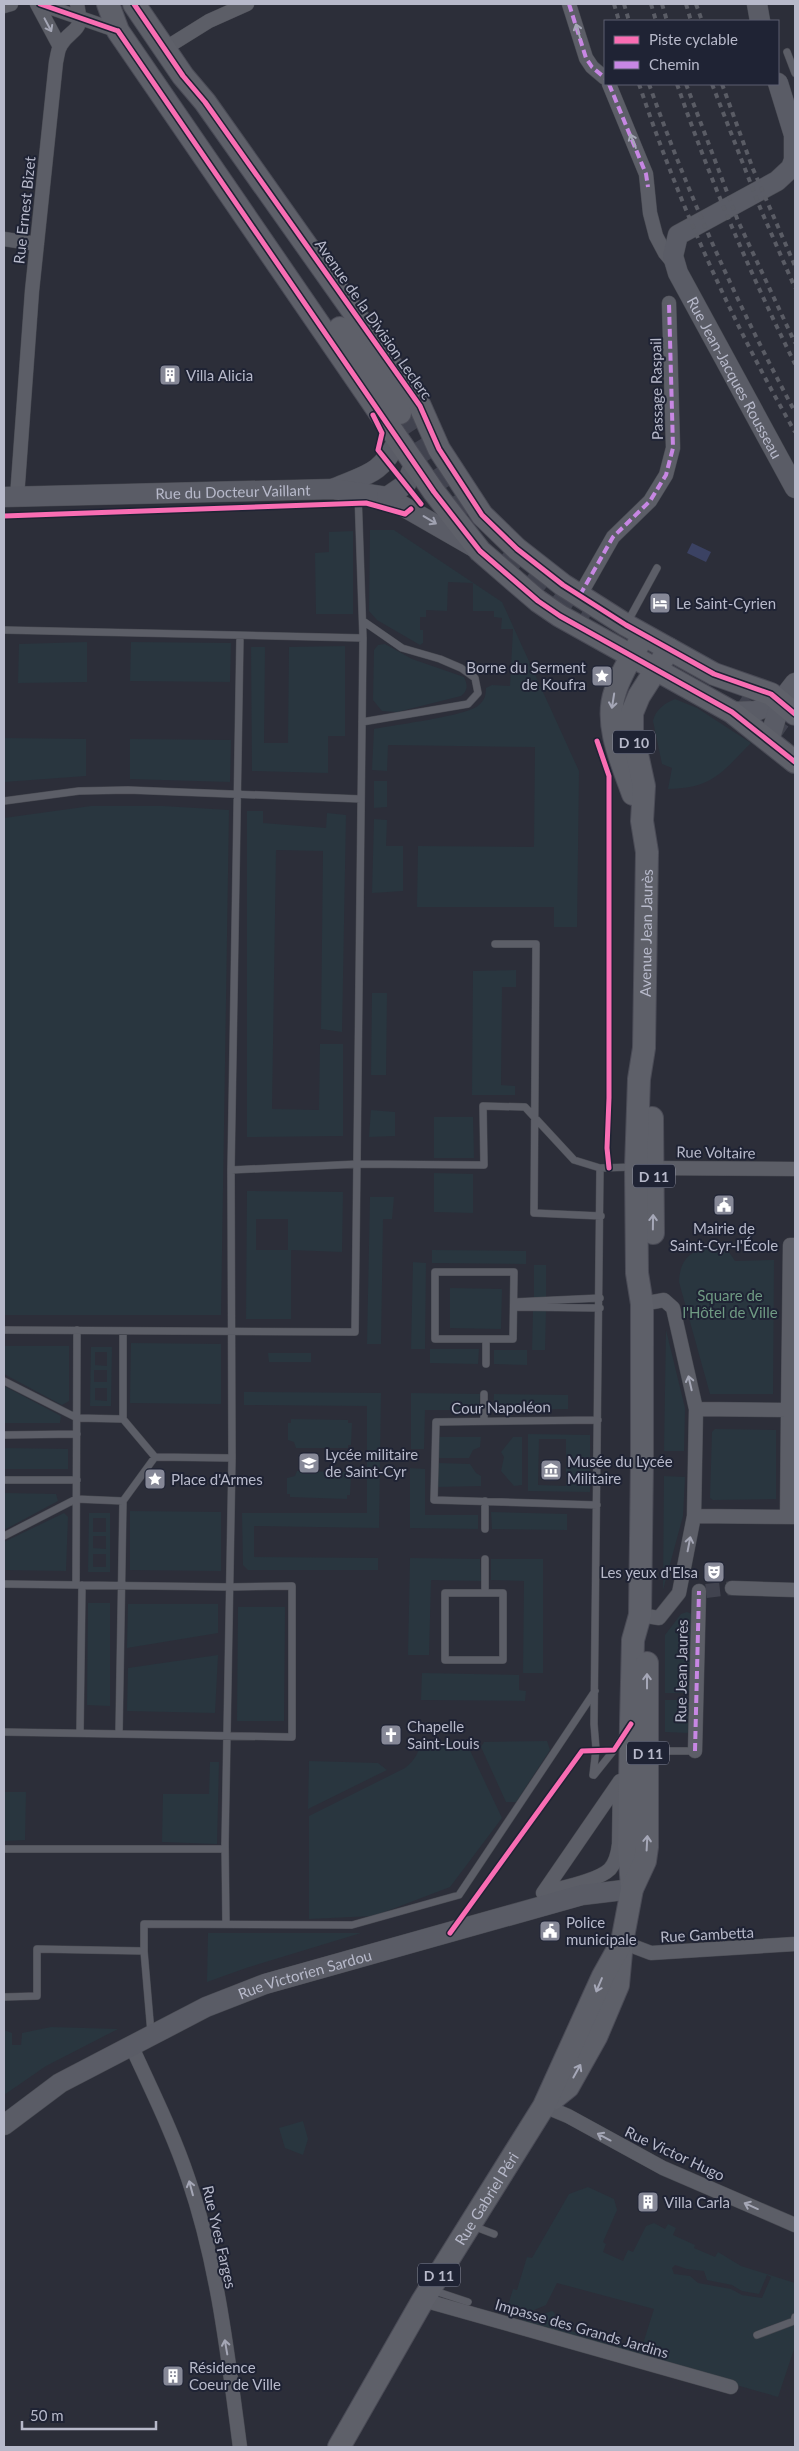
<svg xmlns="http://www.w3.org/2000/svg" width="799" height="2451" viewBox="0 0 799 2451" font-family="Lato,sans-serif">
  <rect width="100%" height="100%" fill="#2c2e39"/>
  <!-- green -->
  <path fill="#29363f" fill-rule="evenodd" d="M370 530H394L502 602 579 771 577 927H554V907H417L418 846 534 847 535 747 388 745 387 771 372 770 374 729C393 725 468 716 479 705 485 700 486 694 486 688L492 685 510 686 513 629H501L502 618 494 617V611H473V583L448 582 447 611 426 610V617H420V630H423V643L420 645 377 620 369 611Z
    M353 531V614H316L315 553 329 552V532Z
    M87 642V682L18 683 19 644Z
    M131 642 231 643 230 682 130 681Z
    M385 644 412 659 464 677C468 686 468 690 461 696L397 712 382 711 373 700 374 650 378 645Z
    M345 646V736H328V773L252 771 251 647H265L264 743H288L289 647Z
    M675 699 697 708 751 743C721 773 713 788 668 789L672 768 662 764 653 721C655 710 665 703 675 699Z
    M4 738 86 739V776L4 782Z
    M130 739 231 740 230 782 130 779Z
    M374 781H387V807L374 808Z
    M91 806H163L229 810 221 1315H4V818Z
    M247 811H263V823L326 828 327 813 346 815 342 1032 321 1029 323 851 276 850 272 1109 319 1110 320 1044H343V1136L247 1137Z
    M374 819 387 820 386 846H403V891L372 893Z
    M516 970V987H502L501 1085 515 1086V1095H472L473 971Z
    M372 993H387L386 1075H371Z
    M371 1110 395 1112V1136L369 1137Z
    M434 1117H473L474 1158H434Z
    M434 1173 473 1174V1213L434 1212Z
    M247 1191 343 1192 342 1252 291 1250V1319H246ZM256 1219H288V1250H256Z
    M370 1197H394L392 1219H383L381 1344H367Z
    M725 1246 735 1261 774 1260 773 1394H710L679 1282C680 1252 699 1247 725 1246Z
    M432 1250 526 1251V1264L432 1263Z
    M413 1262 426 1263 425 1349H411Z
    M534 1265H546V1298L534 1299Z
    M450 1288 502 1289 501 1329 450 1328Z
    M533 1311H546L545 1350H532Z
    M666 1330 685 1408 684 1451H664Z
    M131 1343 221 1344V1404L130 1403Z
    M4 1346H69V1401L62 1405 4 1374Z
    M91 1347H112L111 1406H90ZM95 1352H107V1366L95 1365ZM94 1370H107V1382H94ZM95 1388H107V1401L95 1400Z
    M430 1349H479L478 1364 430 1363Z
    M494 1350H527V1365L494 1364Z
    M268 1353H311V1362H269Z
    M4 1386 61 1416 60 1423H4Z
    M244 1392 381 1393 379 1528 254 1526V1557L378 1558V1570H248L243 1565 242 1513H367V1406L244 1405Z
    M411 1393 480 1394 479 1410H425L424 1449H411Z
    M494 1394 568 1395V1409L493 1410Z
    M291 1419 348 1420V1423H352L351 1445H348V1448H296L294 1442 288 1440V1423H291Z
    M715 1429 776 1430V1499L713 1500 710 1498 712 1432Z
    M528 1434 590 1435V1492L528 1491ZM539 1439H566V1486L538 1485Z
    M438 1437H481L480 1447 473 1450 469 1458H439Z
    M513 1437H522V1485L514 1486 501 1471 504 1457 501 1452Z
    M4 1448 68 1449V1469H4Z
    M438 1463 470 1464 476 1473 481 1476V1486L438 1487Z
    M410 1468 425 1469V1515H478V1529L410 1528Z
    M297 1471 348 1472V1475H351L350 1495H347V1499L290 1497V1494H287V1478L295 1476Z
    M664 1476 685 1477 683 1516 663 1590Z
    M4 1493 56 1494 58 1501 4 1530Z
    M130 1511 221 1512V1571L130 1570Z
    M491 1512 567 1514V1530L492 1529Z
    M64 1513 68 1517 66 1571 4 1570V1542Z
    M89 1513H110V1572H88ZM93 1518H106V1532H93ZM93 1536H106V1549L93 1548ZM93 1554H106V1567H93Z
    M410 1558 480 1559 481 1581 431 1580 429 1655H408Z
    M491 1559H543V1673H523L524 1581 491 1580Z
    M88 1603H110V1706L87 1705Z
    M128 1604H218V1633L127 1648Z
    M238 1607H285L284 1721H237Z
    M687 1612 692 1614 691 1693H665V1635L681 1614Z
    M218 1655 215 1713 127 1711 128 1668Z
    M422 1673 519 1675V1690L526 1691 525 1701 421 1700Z
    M665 1700H691L690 1733 665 1732Z
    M421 1741 466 1742 502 1818 450 1887 374 1916 309 1919V1816L405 1768C415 1760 418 1754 421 1741Z
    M547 1741 550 1750 516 1802H506L481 1747 484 1742Z
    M309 1761 378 1763 387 1770 308 1809Z
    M210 1762H219L217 1844 162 1842 163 1794H209Z
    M4 1792H26L25 1840 4 1841Z
    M208 1933H361L246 1968 207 1982Z
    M51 2027 118 2029 46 2066 4 2095V2030L12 2033V2045H21L22 2033Z
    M303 2121 308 2139 303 2155 285 2148 279 2128Z
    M588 2187 614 2199 617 2210 603 2242 606 2244 603 2252 623 2261 628 2250 633 2252 646 2226 654 2223 665 2229 668 2224 676 2228 673 2235 695 2245 694 2248 715 2257 718 2252 741 2266 795 2283V2346L778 2397 505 2318 524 2320 552 2311 555 2313 552 2326 641 2350 654 2309 557 2283 546 2305 527 2313 506 2312 513 2289 517 2290 527 2257 532 2258 569 2194ZM675 2265 687 2269 704 2271 707 2280 732 2285 742 2291 759 2294 767 2275 771 2277 762 2298 742 2295 731 2289 698 2283 690 2276 674 2274 672 2268Z"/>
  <!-- water -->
  <path fill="#3b4263" d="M692 543 711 552 706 562 687 553Z"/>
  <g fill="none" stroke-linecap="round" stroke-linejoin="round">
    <!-- street-tunnel -->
    <path stroke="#41434f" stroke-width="14" stroke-dasharray="14 7" stroke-linecap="butt" d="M706 1591 732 1588"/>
    <!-- primary-tunnel -->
    <path stroke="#41434f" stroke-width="22" stroke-dasharray="22 11" stroke-linecap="butt" d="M400 413 469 521
      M501 556 569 609 588 620
      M737 704 790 741"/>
    <!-- lane casing -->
    <g stroke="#484a52" stroke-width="8">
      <path id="lane" d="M787 52 795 73
        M627 623 657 568
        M4 630 363 638 358 493
        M362 722 468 704 478 693 475 678 461 668 440 659 402 648 363 621
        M4 801 79 791 128 790 361 799
        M495 944H536L534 1213 601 1216
        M231 1170 358 1164 484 1165 483 1106 525 1107 574 1160 600 1168 634 1167
        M435 1272H514L513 1339H435Z
        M514 1302 600 1298
        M514 1307 600 1308
        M4 1330 355 1332 363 638
        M123 1331V1419
        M486 1364V1339
        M4 1381 77 1418 123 1419 155 1457
        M484 1394V1421
        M4 1435 77 1434
        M4 1480H77
        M485 1501V1529
        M597 1505 434 1500 436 1422 598 1420
        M4 1536 76 1499 123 1501 155 1457 232 1458
        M485 1559V1593
        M4 1584 230 1587 292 1586V1737L4 1732
        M76 1585 77 1330
        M445 1593H503V1660H445Z
        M80 1732 82 1585
        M119 1733 123 1501
        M651 1751H695
        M593 1775 596 1749 594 1724 600 1168
        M594 1775 614 1750 623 1736
        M4 1849H225
        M226 1924 225 1844 232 1458 231 1170 240 636
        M144 1951V1924L352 1925 459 1895 595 1691
        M4 1997 37 1996V1949L144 1951 151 2033
        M473 2226 494 2234
        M432 2290 468 2302
        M757 2335 794 2321 795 2317"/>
    </g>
    <!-- street casing -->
    <g stroke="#484a52" stroke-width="15">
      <path id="street" d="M37 4 60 47
        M40 4 118 31
        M569 4 586 58 592 67 605 78
        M4 6 11 4
        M164 49 209 21 247 4
        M609 84 646 174 650 213 656 236 665 253 676 266
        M4 239 37 244
        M17 497 32 291 56 62C57 58 58 50 60 46 73 25 84 35 77 4
        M580 595 613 537 650 501 666 475 673 448 669 303
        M645 1168 795 1169
        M795 1245H790L788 1410H795
        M696 1409 788 1410 787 1517
        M694 1516 795 1517
        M732 1588 795 1590
        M640 1615 659 1618 679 1593 694 1516 696 1409 673 1308 664 1300 642 1304
        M695 1751 699 1591
        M620 1781 619 1844C618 1853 616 1862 610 1869 598 1881 560 1888 543 1893Z
        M622 1942 651 1953 795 1944
        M131 2045C151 2089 173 2133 188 2178 218 2265 228 2357 240 2447
        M544 2106 568 2116 663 2168 795 2225
        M423 2300 731 2387"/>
    </g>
    <!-- secondary casing -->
    <g stroke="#484a52" stroke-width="21">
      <g id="secondary">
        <path d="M757 4 760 21"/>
        <path id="s1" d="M778 83 794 135V160L791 168 777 181 678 235 673 256 678 273 795 488"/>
        <path d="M335 488C368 474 381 474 398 440"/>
        <path id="s2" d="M4 497 333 489 387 497 474 547"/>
        <path d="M387 497 406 484 415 463"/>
        <path d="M732 712 756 711 781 701"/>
        <path d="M769 741 781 701 795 683"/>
        <path id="s3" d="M4 2125 60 2083 206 2007 265 1984 582 1895 632 1889"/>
      </g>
    </g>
    <!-- primary casing -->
    <g stroke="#4a4b56" stroke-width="24">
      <g id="primary">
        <path d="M108 4 118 31 434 492 480 551 538 601 560 616 732 712 795 762"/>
        <path d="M134 4 183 76 205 102 420 406 439 449 482 515 517 549 563 585 626 625 714 674 771 694 795 714"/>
        <path d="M340 328 400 413"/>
        <path d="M633 794C622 763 604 724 615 692 620 675 630 659 639 643"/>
        <path d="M652 1118 653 1233"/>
        <path id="s4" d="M632 1889 629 1846 631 1724 633 1640 640 1615 642 1461V1304L637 1273 636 1167 639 1079 644 1048 647 852 642 821 644 786 632 731V713L639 696 669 649"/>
        <path d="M553 2099 568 2087 596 2037 618 1985 622 1942 632 1889 645 1861 647 1847V1663"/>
        <path id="s5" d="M339 2447 423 2300 544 2106 603 1976 622 1942"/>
      </g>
    </g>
    <!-- lane -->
    <use href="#lane" stroke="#5c5e67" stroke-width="7"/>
    <!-- street -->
    <use href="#street" stroke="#5c5e67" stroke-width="14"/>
    <!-- secondary -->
    <use href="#secondary" stroke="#5a5c66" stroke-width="20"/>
    <!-- primary -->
    <use href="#primary" stroke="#5e6069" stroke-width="22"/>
    <!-- rail -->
    <path stroke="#5a5c65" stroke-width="4" stroke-dasharray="5 5" stroke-linecap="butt" d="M614 4 619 21
      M624 4 629 21
      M651 4 656 21
      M662 4 667 21
      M686 4 691 21
      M696 4 702 21
      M639 84C679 204 732 322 795 432
      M649 84C689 197 738 306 795 412
      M677 84C710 180 750 273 795 364
      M686 84 738 221 795 343
      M712 84 761 210 795 288
      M722 84 753 169 795 266"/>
    <!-- quiet -->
    <path stroke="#c787e3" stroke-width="4" stroke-dasharray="8 4" stroke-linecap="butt" d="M569 4 586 58 592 67 605 78
      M609 84 646 174 648 187
      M580 595 613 537 650 501 666 475 673 448 669 303
      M695 1751 699 1591"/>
    <!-- cycleway casing -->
    <g stroke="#1f2334" stroke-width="8">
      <path id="cycleway" d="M40 4 118 31
        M134 4 183 76 205 102 420 406 439 449 482 515 517 549 563 585 626 625 714 674 771 694 795 714
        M118 31 434 492 480 551 538 601 560 616 732 712 795 762
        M373 415 382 433 378 450 421 504
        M4 516 366 503 405 514 411 509
        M597 741 609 776V1098L607 1148 609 1168
        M450 1933 582 1751 614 1750 631 1724"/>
    </g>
    <!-- cycleway -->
    <use href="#cycleway" stroke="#f96db3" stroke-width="5"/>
  </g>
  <!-- one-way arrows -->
  <defs><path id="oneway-shaft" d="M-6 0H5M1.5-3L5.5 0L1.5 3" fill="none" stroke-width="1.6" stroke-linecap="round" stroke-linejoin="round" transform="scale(1.25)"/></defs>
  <g stroke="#a5a7b6">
    <use href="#oneway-shaft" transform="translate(48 25) rotate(62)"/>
    <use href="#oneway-shaft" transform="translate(578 31) rotate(-107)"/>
    <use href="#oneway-shaft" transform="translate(633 141) rotate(-112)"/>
    <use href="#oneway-shaft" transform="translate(690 1383) rotate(-103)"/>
    <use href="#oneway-shaft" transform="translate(689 1544) rotate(-79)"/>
    <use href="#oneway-shaft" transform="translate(604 2137) rotate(-152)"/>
    <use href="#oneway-shaft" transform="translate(191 2188) rotate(-105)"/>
    <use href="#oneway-shaft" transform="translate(751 2206) rotate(-156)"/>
    <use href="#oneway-shaft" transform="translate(226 2347) rotate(-100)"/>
  </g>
  <use stroke="#a0a2b1" href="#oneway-shaft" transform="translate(430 520) rotate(31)"/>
  <g stroke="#a5a7b7">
    <use href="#oneway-shaft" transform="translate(613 701) rotate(99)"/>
    <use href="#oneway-shaft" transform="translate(653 1222) rotate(-89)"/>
    <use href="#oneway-shaft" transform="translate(647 1681) rotate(-90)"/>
    <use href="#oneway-shaft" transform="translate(647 1843) rotate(-87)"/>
    <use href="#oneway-shaft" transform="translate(599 1985) rotate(113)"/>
    <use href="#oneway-shaft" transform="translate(577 2071) rotate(-61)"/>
  </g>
  <!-- icons -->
  <defs>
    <g id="building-square" transform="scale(1.125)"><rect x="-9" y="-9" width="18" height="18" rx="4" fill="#868897" stroke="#1f2334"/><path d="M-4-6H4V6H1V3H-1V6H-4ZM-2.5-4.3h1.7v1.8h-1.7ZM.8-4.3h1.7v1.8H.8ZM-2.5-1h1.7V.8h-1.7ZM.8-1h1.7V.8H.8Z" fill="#fff"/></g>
    <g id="hotel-square" transform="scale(1.125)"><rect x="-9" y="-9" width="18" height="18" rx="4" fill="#868897" stroke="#1f2334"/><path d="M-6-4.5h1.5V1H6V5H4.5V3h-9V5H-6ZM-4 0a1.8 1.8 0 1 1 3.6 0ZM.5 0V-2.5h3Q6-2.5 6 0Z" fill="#fff"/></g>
    <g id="sight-square" transform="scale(1.125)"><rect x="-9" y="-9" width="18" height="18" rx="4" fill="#868897" stroke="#1f2334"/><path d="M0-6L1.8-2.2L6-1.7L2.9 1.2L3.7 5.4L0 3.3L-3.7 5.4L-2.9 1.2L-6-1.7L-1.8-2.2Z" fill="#fff"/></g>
    <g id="civic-square" transform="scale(1.125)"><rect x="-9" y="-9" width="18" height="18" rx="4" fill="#868897" stroke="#1f2334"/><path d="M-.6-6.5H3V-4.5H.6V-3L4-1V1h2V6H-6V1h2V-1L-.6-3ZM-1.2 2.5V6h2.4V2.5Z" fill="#fff"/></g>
    <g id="school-square" transform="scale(1.125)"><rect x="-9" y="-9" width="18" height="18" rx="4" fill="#868897" stroke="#1f2334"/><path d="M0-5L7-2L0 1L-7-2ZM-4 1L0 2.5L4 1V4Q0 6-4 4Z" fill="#fff"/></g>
    <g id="museum-square" transform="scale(1.125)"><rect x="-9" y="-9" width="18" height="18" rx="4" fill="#868897" stroke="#1f2334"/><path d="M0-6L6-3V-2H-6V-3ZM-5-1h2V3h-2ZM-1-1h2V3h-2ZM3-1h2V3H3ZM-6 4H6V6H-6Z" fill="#fff"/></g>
    <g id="theatre-square" transform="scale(1.125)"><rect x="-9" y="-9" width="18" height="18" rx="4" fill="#868897" stroke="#1f2334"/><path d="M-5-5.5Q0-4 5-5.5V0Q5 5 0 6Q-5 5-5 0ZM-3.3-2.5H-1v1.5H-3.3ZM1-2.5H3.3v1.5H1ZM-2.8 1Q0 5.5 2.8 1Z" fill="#fff"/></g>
    <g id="church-square" transform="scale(1.125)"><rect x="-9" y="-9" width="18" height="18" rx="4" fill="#868897" stroke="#1f2334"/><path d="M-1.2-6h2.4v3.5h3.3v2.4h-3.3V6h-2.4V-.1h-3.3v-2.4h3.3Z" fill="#fff"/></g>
  </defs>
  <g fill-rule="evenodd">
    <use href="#building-square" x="170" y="375"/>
    <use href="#hotel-square" x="660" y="603"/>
    <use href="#sight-square" x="602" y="676"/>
    <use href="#civic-square" x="724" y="1205"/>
    <use href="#school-square" x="309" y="1463"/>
    <use href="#museum-square" x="551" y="1470"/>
    <use href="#sight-square" x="155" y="1479"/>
    <use href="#theatre-square" x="714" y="1572"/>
    <use href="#church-square" x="391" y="1735"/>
    <use href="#civic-square" x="550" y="1931"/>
    <use href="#building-square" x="648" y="2202"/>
    <use href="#building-square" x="173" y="2376"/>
  </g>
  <g text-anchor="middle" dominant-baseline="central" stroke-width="4" stroke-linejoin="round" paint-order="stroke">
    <!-- shield labels -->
    <g fill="#1f2334" stroke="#898c9d" stroke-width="1">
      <rect x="613" y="730.5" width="42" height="23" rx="4"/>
      <rect x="633" y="1164.5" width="42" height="23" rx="4"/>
      <rect x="627" y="1741.5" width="42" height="23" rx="4"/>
      <rect x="418" y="2263.5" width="42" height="23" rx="4"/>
    </g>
    <g font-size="14" font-weight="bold" fill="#b7b9ca">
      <text x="634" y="742">D 10</text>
      <text x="654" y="1176">D 11</text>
      <text x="648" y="1753">D 11</text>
      <text x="439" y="2275">D 11</text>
    </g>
    <!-- street labels -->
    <g font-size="15" fill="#b7b9ca" stroke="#1f2334">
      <text transform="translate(24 210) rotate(-84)">Rue Ernest Bizet</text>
      <text transform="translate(374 319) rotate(55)">Avenue de la Division Leclerc</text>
      <text stroke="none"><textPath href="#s1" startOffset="378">Rue Jean-Jacques Rousseau</textPath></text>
      <text transform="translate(656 389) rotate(-91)">Passage Raspail</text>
      <text stroke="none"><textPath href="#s2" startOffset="229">Rue du Docteur Vaillant</textPath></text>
      <text stroke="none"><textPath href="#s4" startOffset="958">Avenue Jean Jaurès</textPath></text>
      <text transform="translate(716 1152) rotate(1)">Rue Voltaire</text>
      <text transform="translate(501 1407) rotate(-1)">Cour Napoléon</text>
      <text transform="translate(681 1671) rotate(-89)">Rue Jean Jaurès</text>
      <text transform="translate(707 1934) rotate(-3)">Rue Gambetta</text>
      <text stroke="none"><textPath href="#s3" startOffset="339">Rue Victorien Sardou</textPath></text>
      <text transform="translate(675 2153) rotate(25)">Rue Victor Hugo</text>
      <text stroke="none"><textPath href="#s5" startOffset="289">Rue Gabriel Péri</textPath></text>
      <text transform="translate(220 2237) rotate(77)">Rue Yves Farges</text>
      <text transform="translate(582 2328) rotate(16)">Impasse des Grands Jardins</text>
    </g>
    <!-- poi labels -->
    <g font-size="15" fill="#b7b9ca" stroke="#1f2334" text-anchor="start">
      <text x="186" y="375">Villa Alicia</text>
      <text x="676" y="603">Le Saint-Cyrien</text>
      <text x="586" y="667" text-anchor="end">Borne du Serment<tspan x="586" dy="17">de Koufra</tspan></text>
      <text x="724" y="1228" text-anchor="middle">Mairie de<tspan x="724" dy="17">Saint-Cyr-l'École</tspan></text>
      <text x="325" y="1454">Lycée militaire<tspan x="325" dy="17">de Saint-Cyr</tspan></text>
      <text x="567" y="1461">Musée du Lycée<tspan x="567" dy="17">Militaire</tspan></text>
      <text x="171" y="1479">Place d'Armes</text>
      <text x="698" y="1572" text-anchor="end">Les yeux d'Elsa</text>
      <text x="407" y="1726">Chapelle<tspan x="407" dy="17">Saint-Louis</tspan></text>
      <text x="566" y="1922">Police<tspan x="566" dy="17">municipale</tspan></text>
      <text x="664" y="2202">Villa Carla</text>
      <text x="189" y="2367">Résidence<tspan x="189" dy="17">Coeur de Ville</tspan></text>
    </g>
    <!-- park labels -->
    <g font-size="15" fill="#6f9a83" stroke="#1f2334">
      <text x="730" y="1295">Square de<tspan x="730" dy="17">l'Hôtel de Ville</tspan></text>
    </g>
  </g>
  <!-- border -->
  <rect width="799" height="2451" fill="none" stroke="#b7b9ca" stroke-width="10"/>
  <!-- legend -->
  <rect x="604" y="20" width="175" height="65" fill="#1f2334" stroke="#5c5f70"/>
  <rect x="614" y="36" width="25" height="8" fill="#f96db3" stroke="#5c5f70"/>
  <text x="649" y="45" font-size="15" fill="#b7b9ca">Piste cyclable</text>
  <rect x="614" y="61" width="25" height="8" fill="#c787e3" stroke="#5c5f70"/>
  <text x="649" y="70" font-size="15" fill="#b7b9ca">Chemin</text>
  <!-- scale -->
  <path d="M22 2421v8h134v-8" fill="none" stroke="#b7b9ca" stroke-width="2.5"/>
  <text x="30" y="2421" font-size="15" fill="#b7b9ca" stroke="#1f2334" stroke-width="4" paint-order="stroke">50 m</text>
</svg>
